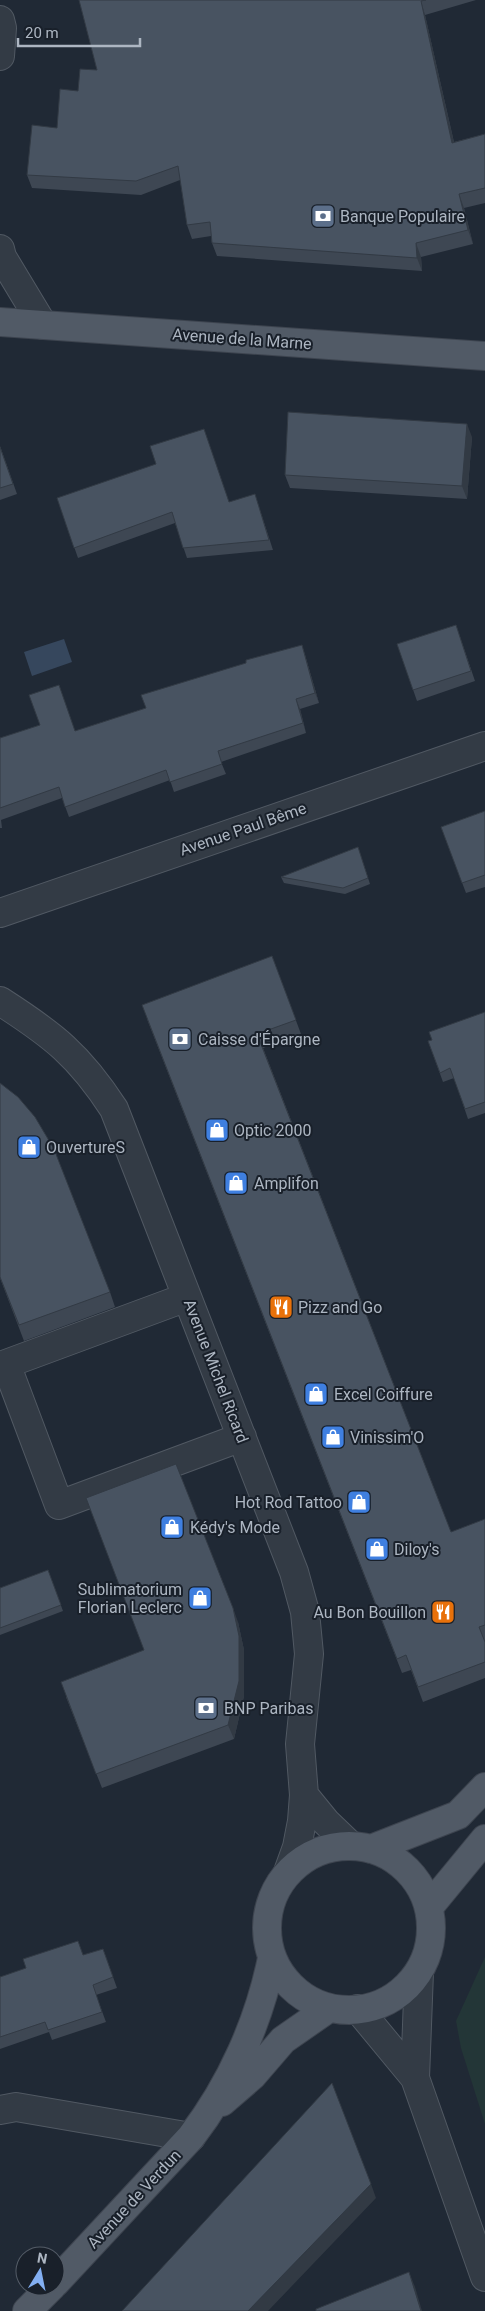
<svg xmlns="http://www.w3.org/2000/svg" width="485" height="2311" viewBox="0 0 485 2311" font-family="Roboto,sans-serif">
  <rect width="100%" height="100%" fill="#202935"/>
  <!-- green -->
  <path fill="#233637" d="M485 1957V2124L461 2048 456 2021Z"/>
  <!-- water -->
  <path fill="#36475d" d="M64 639 72 662 32 676 24 652Z"/>
  <g fill="none" stroke-linecap="round" stroke-linejoin="round">
    <!-- minor casing -->
    <g stroke="#515963" stroke-width="30">
      <path id="minor" d="M0 20 2 28 0 56
        M0 249 2 257 43 325
        M0 913 485 746
        M0 1001C53 1035 79 1055 114 1109L294 1572 305 1612 309 1654 300 1744 304 1795 302 1821 297 1847 288 1872
        M187 1297 6 1364 59 1505 242 1437
        M304 1795 326 1822 350 1845
        M419 1972 415 2078 485 2277
        M358 2009 415 2078
        M0 2110 16 2107 191 2137"/>
    </g>
    <!-- major casing -->
    <g stroke="#3d444f" stroke-width="30">
      <path id="major" d="M0 322 485 356
        M267 1928a82 82 0 1 1 164 0a82 82 0 1 1-164 0Z
        M371 1849 458 1815 485 1787
        M429 1907 485 1839
        M222 2102 252 2076 283 2040 329 2008
        M55 2283 191 2137C231 2085 259 2022 272 1958
        M27 2311 52 2286"/>
    </g>
    <!-- minor -->
    <use href="#minor" stroke="#333b45" stroke-width="28"/>
    <!-- major -->
    <use href="#major" stroke="#515a66" stroke-width="28"/>
  </g>
  <!-- wall -->
  <path fill="#3e4753" d="M79 0H476L425 15 454 142 485 134V203L464 208 473 244 421 257 422 271 217 256 212 243 211 236 192 239 187 225 180 180 141 195 32 188 27 175 57 128 78 91 97 70Z
    M472 437 467 499 290 488 285 475Z
    M0 446 17 494 0 500Z
    M57 498 229 502 258 504 273 550 187 558 175 523 78 558Z
    M456 625 475 681 417 701 397 644Z
    M302 645 305 655 319 703 300 709 306 733 221 762 226 774 174 792 170 780 69 817 62 798 1 820 2 828H0V738L40 725 75 731 146 708 246 663Z
    M485 811V887L466 893 441 827Z
    M358 847 370 884 345 894 284 883 281 877Z
    M272 956 301 1034 263 1048 451 1532 485 1519V1678L423 1702 411 1670 402 1673 147 1019Z
    M485 1012V1113L468 1119 454 1078 443 1082 428 1041 432 1040Z
    M0 1278 110 1292 115 1307 24 1341Z
    M48 1570 63 1611 0 1635V1588Z
    M238 1622 244 1650V1696L234 1739 102 1788 66 1697Z
    M103 1949 117 1988 96 1995 106 2022 52 2040 49 2032 0 2049V1977L83 1955Z"/>
  <!-- shaded-wall -->
  <path fill="#323a44" d="M421 1 425 15 457 156 452 143Z
    M459 194 464 208 473 244 468 230Z
    M416 243 421 257 422 271 417 258Z
    M467 424 472 437 467 499 462 486Z
    M302 645 305 655 319 703 315 693Z
    M296 699 300 709 306 733 303 723Z
    M233 1608 238 1622 244 1650V1696L234 1739 228 1725Z
    M371 2184 376 2198 268 2311H248Z
    M409 2272 415 2287 422 2311H421Z"/>
  <!-- building -->
  <path fill="#485361" stroke="#323a44" d="M79 0H426L421 1 452 143 485 134V188L459 194 468 230 416 243 417 258 212 243 210 222 187 225 178 166 136 181 27 175 32 125 57 128 60 89 78 91 80 69 97 70Z
    M288 412 467 424 462 486 285 475Z
    M204 429 229 502 255 494 269 540 183 548 172 512 74 548 57 498 156 464 150 446Z
    M0 447 13 484 0 488Z
    M456 625 471 671 413 690 397 644Z
    M302 645 315 693 296 699 303 723 218 751 222 764 170 782 166 770 65 807 59 787 0 808V738L40 725 29 695 59 685 75 731 146 708 141 695 246 663V660Z
    M485 811V875L462 883 441 827Z
    M358 847 368 878 343 888 281 877Z
    M272 956 296 1020 257 1034 451 1532 485 1519V1625L479 1627 485 1642V1662L418 1687 406 1655 397 1659 142 1005Z
    M485 1012V1102L465 1109 450 1068 440 1073 428 1041 432 1040 429 1032Z
    M0 1083 18 1097 35 1117 54 1149 110 1292 19 1325 0 1277Z
    M176 1464 233 1608 239 1636V1681L228 1725 96 1774 61 1682 144 1650 86 1498Z
    M48 1570 61 1605 0 1628V1588Z
    M78 1941 83 1955 103 1949 113 1977 93 1985 102 2012 48 2030 45 2022 0 2037V1977L26 1968 23 1959Z
    M332 2083 371 2184 248 2311H122Z
    M409 2272 421 2311H316V2309Z"/>
  <!-- icons -->
  <defs>
    <g id="bank-square" transform="scale(1.25)"><rect x="-9" y="-9" width="18" height="18" rx="4" fill="#5c6f8a" stroke="#19202a"/><path d="M-6-4H6V4H-6ZM0-2.3a2.3 2.3 0 1 0 0 4.6a2.3 2.3 0 1 0 0-4.6Z" fill="#fff"/></g>
    <g id="shop-square" transform="scale(1.25)"><rect x="-9" y="-9" width="18" height="18" rx="4" fill="#3f7fe0" stroke="#19202a"/><path d="M-5-2.5h2.3a2.7 3.5 0 0 1 5.4 0H5L5.5 6h-11ZM-1.5-2.5h3a1.5 2.3 0 0 0-3 0Z" fill="#fff"/></g>
    <g id="restaurant-square" transform="scale(1.25)"><rect x="-9" y="-9" width="18" height="18" rx="4" fill="#e8710a" stroke="#19202a"/><path d="M-5-6h1v4h1v-4h1v4h1v-4h1v5L-1.5 .5V6h-2V.5L-5-1ZM5-6V6H3V1.5H1.5Q1.5-4 5-6Z" fill="#fff"/></g>
  </defs>
  <g fill-rule="evenodd">
    <use href="#bank-square" x="323" y="216"/>
    <use href="#bank-square" x="180" y="1039"/>
    <use href="#shop-square" x="217" y="1130"/>
    <use href="#shop-square" x="29" y="1147"/>
    <use href="#shop-square" x="236" y="1183"/>
    <use href="#restaurant-square" x="281" y="1307"/>
    <use href="#shop-square" x="316" y="1394"/>
    <use href="#shop-square" x="333" y="1437"/>
    <use href="#shop-square" x="359" y="1502"/>
    <use href="#shop-square" x="172" y="1527"/>
    <use href="#shop-square" x="377" y="1549"/>
    <use href="#shop-square" x="200" y="1598"/>
    <use href="#restaurant-square" x="443" y="1612"/>
    <use href="#bank-square" x="206" y="1708"/>
  </g>
  <g text-anchor="middle" dominant-baseline="central" stroke-width="4" stroke-linejoin="round" paint-order="stroke">
    <!-- poi labels -->
    <g font-size="16" fill="#adb6c2" stroke="#19202a" text-anchor="start">
      <text x="340" y="216">Banque Populaire</text>
      <text x="198" y="1039">Caisse d'Épargne</text>
      <text x="234" y="1130">Optic 2000</text>
      <text x="46" y="1147">OuvertureS</text>
      <text x="254" y="1183">Amplifon</text>
      <text x="298" y="1307">Pizz and Go</text>
      <text x="334" y="1394">Excel Coiffure</text>
      <text x="350" y="1437">Vinissim'O</text>
      <text x="342" y="1502" text-anchor="end">Hot Rod Tattoo</text>
      <text x="190" y="1527">Kédy's Mode</text>
      <text x="394" y="1549">Diloy's</text>
      <text x="182" y="1589" text-anchor="end">Sublimatorium<tspan x="182" dy="18">Florian Leclerc</tspan></text>
      <text x="426" y="1612" text-anchor="end">Au Bon Bouillon</text>
      <text x="224" y="1708">BNP Paribas</text>
    </g>
    <!-- street labels -->
    <g font-size="16" fill="#adb6c2" stroke="#19202a">
      <text transform="translate(242 339) rotate(4)">Avenue de la Marne</text>
      <text transform="translate(243 829) rotate(-19)">Avenue Paul Bême</text>
      <text transform="translate(216 1371) rotate(69)">Avenue Michel Ricard</text>
      <text transform="translate(134 2199) rotate(-47)">Avenue de Verdun</text>
    </g>
  </g>
  <!-- north arrow -->
  <g transform="translate(40 2271) rotate(10)"><circle r="24" fill="#19202a" stroke="#545c67"/>
  <path d="M0-4L9 19L0 12L-9 19Z" fill="#83aff2"/>
  <text y="-8" font-size="14" font-weight="bold" text-anchor="middle" fill="#adb6c2">N</text>
  </g>
  <!-- scale -->
  <path d="M18 38v8h122v-8" fill="none" stroke="#adb6c2" stroke-width="2.5"/>
  <text x="25" y="38" font-size="15" fill="#adb6c2" stroke="#19202a" stroke-width="4" paint-order="stroke">20 m</text>
</svg>
